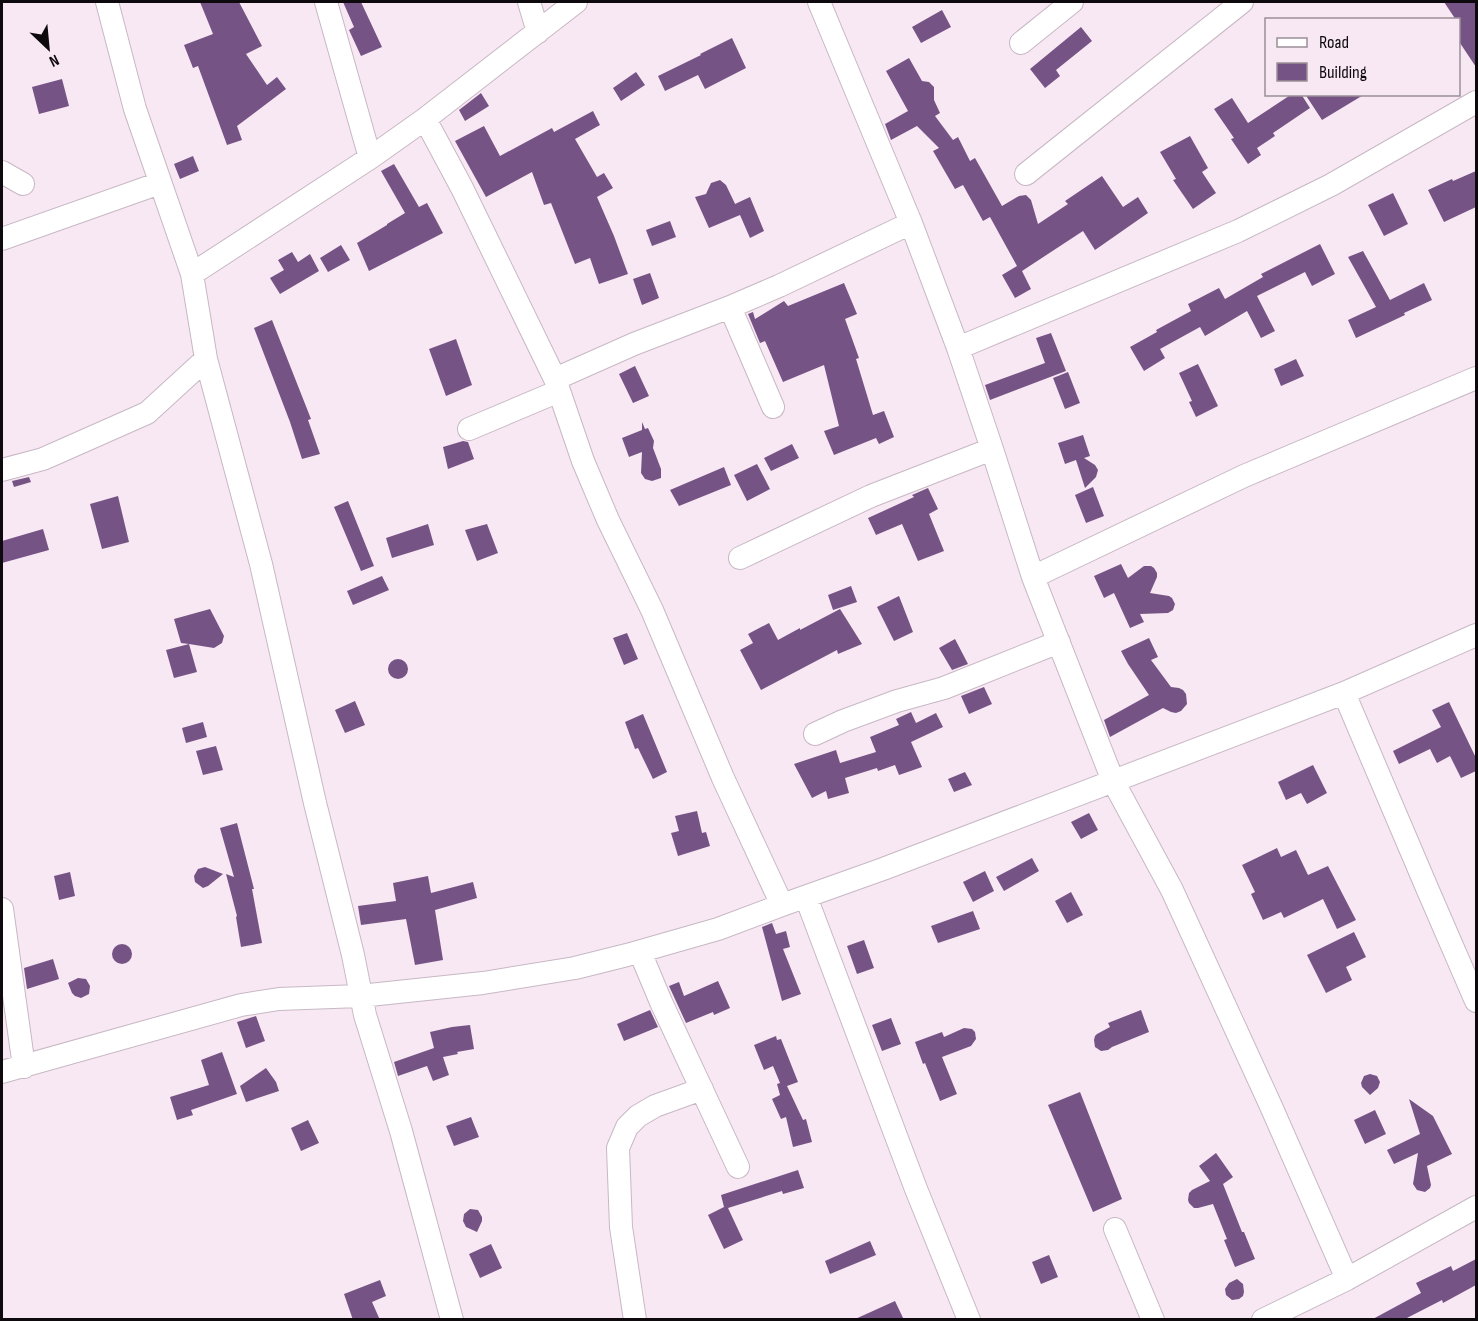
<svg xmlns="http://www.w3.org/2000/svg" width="1478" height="1321" viewBox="0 0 1478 1321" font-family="'Sofia Sans Condensed',sans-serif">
  <rect width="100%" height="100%" fill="#f8e8f3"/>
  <!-- building -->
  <path fill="#765385" d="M200 2H239L262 46 246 54 267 85 277 77 286 89 237 126 242 140 227 145 198 66 193 68 184 45 213 34Z
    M343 2H361L382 47 361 56 349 30 354 27Z
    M1444 2H1476V67L1458 40V20H1456Z
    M942 10 951 27 921 43 912 27Z
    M1081 27 1092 41 1056 70 1060 76 1045 88 1030 69Z
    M732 38 746 68 705 89 698 75 665 91 658 76 701 55 700 54Z
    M909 58 922 81 929 82 934 87V100L940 113 935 116 953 140 958 137 970 161 975 158 1002 206 1019 196 1026 195 1031 200 1038 224 1068 204 1065 201 1102 176 1123 207 1138 197 1148 213 1095 250 1083 231 1022 271 1031 289 1015 298 1002 275 1017 266 990 217 983 221 963 185 955 189 933 151 939 148 917 126 891 140 885 124 908 111 886 71Z
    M636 72 645 85 621 101 613 88Z
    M62 79 69 106 39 114 32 87Z
    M481 93 489 106 465 121 459 110Z
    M1292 94H1301L1310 108 1273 133 1275 136 1257 148 1261 155 1248 164 1231 139 1234 138 1214 109 1232 98 1248 123Z
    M1305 94H1365L1322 120Z
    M593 111 600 125 575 139 597 177 604 173 613 188 597 197 614 236 628 274 599 284 590 258 575 264 551 203 544 205 532 172 486 197 455 141 484 126 500 156 552 128 554 132Z
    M1190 136 1208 168 1202 172 1216 193 1193 209 1173 180 1176 179 1160 152Z
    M193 156 199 171 180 179 174 164Z
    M394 164 419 207 427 203 443 233 369 271 357 243 387 225V224L405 213 381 171Z
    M1476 171V207L1444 222 1428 190 1452 179 1453 181Z
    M720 180 726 185 738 210 735 204 750 197 764 231 750 238 740 215 709 228 695 197 706 194 711 183Z
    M1393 193 1408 224 1384 236 1368 205Z
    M670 221 676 237 652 246 646 230Z
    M1320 244 1335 274 1312 286 1305 272 1257 296 1275 331 1261 338 1247 311 1205 336 1200 327 1160 349 1165 358 1144 371 1130 347 1157 332 1156 330 1191 311 1188 304 1219 288 1225 299 1263 277 1261 274Z
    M341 245 350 260 328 272 320 258Z
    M1363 251 1390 300 1424 283 1432 300 1404 313 1405 315 1356 338 1348 320 1376 307 1348 257Z
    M292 252 298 262 310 254 319 271 280 294 270 278 284 270 278 260Z
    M650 273 659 298 642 305 633 279Z
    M844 283 857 314 845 319 859 358 856 359 873 415 884 411 894 437 879 444 876 438 834 455 824 431 839 426 824 365 783 382 765 341 760 343 748 314 753 312 755 319 784 301 788 306Z
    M272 320 311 419 308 420 320 454 302 459 290 422 254 328Z
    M1051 333 1066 371 990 400 985 385 1045 363 1036 338Z
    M456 339 472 385 446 396 429 349Z
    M1296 359 1304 376 1281 386 1274 369Z
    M1198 364 1218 406 1196 417 1189 402 1192 401 1179 373Z
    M635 366 649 396 633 403 619 374Z
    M1068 372 1080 403 1065 409 1053 378Z
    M642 422 645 429 648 428 654 441 653 448 661 469V478L652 481 645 479 641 473 642 452 629 457 622 438 642 430Z
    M1083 435 1090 456 1084 458 1095 465 1098 470 1096 477 1085 488 1076 460 1065 464 1058 443Z
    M463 441 468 442 474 459 448 469 443 447Z
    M792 444 799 458 771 471 764 458Z
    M757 464 770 489 747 501 734 475Z
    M724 467 731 485 679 506 670 490Z
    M29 477 31 482 14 487 12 481Z
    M1093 487 1104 516 1086 523 1075 495Z
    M928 488 938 509 929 514 944 551 918 561 902 524 876 535 868 518 914 497 912 495Z
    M118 496 129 542 102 549 90 504Z
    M348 501 374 566 361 571 334 507Z
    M428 524 434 545 392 558 386 538Z
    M487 524 498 553 477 561 465 530Z
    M43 529 49 550 2 563V541Z
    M1121 564 1128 578 1144 566H1151L1154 568 1157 573V577L1150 593 1169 596 1172 598 1175 604 1173 610 1168 613 1140 614 1144 622 1130 628 1114 593 1104 598 1094 576Z
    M382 576 389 590 353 605 347 591Z
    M851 586 857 602 833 610 828 595Z
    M899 596 913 632 894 641 877 607Z
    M210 609 224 636 222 643 214 648 189 644 197 672 174 678 166 650 189 644 181 643 174 619Z
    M840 609 862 644 838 654 837 650 761 690 740 650 753 643 748 634 769 623 778 640 800 628V630Z
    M627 633 638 659 624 665 613 638Z
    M1149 638 1158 657 1151 660 1171 687 1179 688 1183 690 1186 694 1187 704 1181 711 1176 713 1171 712 1163 708 1110 737 1104 720 1149 695 1128 664 1121 651Z
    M955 639 968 664 952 670 939 648Z
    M388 669a10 10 0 1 1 20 0a10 10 0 1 1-20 0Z
    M984 687 992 704 969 714 961 696Z
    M355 701 365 725 345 733 335 710Z
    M1449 702 1476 758V771L1461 778 1450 756 1437 763 1430 749 1399 764 1393 751 1441 727 1432 710Z
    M911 712 916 723 936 713 943 727 911 742 922 767 899 775 895 765 878 771 877 768 845 778 849 793 828 799 826 791 812 798 794 764 836 750 840 763 876 752 870 737 899 725 896 719Z
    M643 714 667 772 653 779 638 748 635 749 625 722Z
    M203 722 207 737 186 743 182 728Z
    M216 746 223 770 203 775 196 751Z
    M1313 765 1327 793 1307 804 1301 793 1286 800 1278 782Z
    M965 772 972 785 954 792 948 779Z
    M697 811 702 833 706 832 710 846 678 856 671 833 679 831 675 816Z
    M1089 813 1098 830 1081 839 1071 822Z
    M237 823 254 889H252L262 943 241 947 236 917 237 916 226 874 234 877 220 828Z
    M1277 848 1281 857 1296 850 1308 875 1328 866 1356 920 1337 929 1323 899 1284 918 1281 912 1263 920 1251 894 1255 892 1242 865Z
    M1032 858 1039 871 1004 891 996 877Z
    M205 867 223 874 208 886 203 888 195 882 194 876 198 869Z
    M985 871 994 891 973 902 963 882Z
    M70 872 75 896 59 900 54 876Z
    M428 876 431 893 473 882 477 898 435 910 443 960 415 965 406 919 361 925 358 906 396 901 393 883Z
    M1071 892 1083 915 1067 923 1055 901Z
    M973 911 980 929 938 943 931 926Z
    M772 923 776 934 786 931 790 947 783 949 801 994 782 1001 762 927Z
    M1354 932 1366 957 1346 967 1352 980 1326 993 1307 955Z
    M864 940 874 968 857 974 847 946Z
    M112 954a10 10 0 1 1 20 0a10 10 0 1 1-20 0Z
    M53 959 59 979 27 989 24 968Z
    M78 978 86 979 90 986 89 994 81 998 75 996 72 993 68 983Z
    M718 981 730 1008 714 1015 713 1012 686 1023 669 986 679 982 684 996Z
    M650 1010 658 1027 624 1041 617 1024Z
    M1141 1010 1149 1032 1112 1047 1108 1050 1101 1051 1095 1047 1094 1040 1095 1036 1097 1034 1110 1027 1108 1023Z
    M256 1016 265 1041 246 1048 237 1022Z
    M891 1018 901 1044 882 1051 872 1025Z
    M470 1025 474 1049 457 1052 458 1054 443 1057 449 1075 433 1081 427 1066 398 1076 394 1062 434 1048 430 1032 452 1027Z
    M964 1028 972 1029 975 1032 976 1039 971 1046 942 1057 957 1094 940 1101 925 1063 923 1064 915 1042 942 1032 944 1037Z
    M776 1036 777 1040 781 1039 798 1082 787 1086 803 1120 806 1119 812 1142 793 1147 786 1117 781 1119 772 1099 780 1095 777 1084 780 1083 773 1066 764 1070 754 1045Z
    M222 1052 237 1094 191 1110 193 1115 177 1120 170 1097 209 1085 201 1060Z
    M266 1068 276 1082 279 1091 246 1102 240 1086Z
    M1370 1074 1377 1076 1380 1082 1378 1088 1370 1095 1362 1087 1361 1083 1364 1076Z
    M1080 1092 1122 1199 1093 1212 1048 1105Z
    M1409 1099 1433 1116 1452 1154 1427 1166 1431 1185 1430 1188 1425 1192 1417 1190 1413 1184 1418 1153 1394 1164 1387 1150 1420 1134Z
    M1375 1110 1386 1134 1365 1144 1354 1120Z
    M471 1117 479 1137 454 1146 446 1126Z
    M308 1120 319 1143 301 1151 291 1128Z
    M1216 1153 1233 1177 1223 1184 1242 1232H1244L1255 1259 1235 1267 1224 1240 1227 1239 1213 1204 1198 1208H1194L1189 1203 1188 1200 1189 1193 1192 1190 1210 1181 1199 1166Z
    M798 1170 804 1188 783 1194 782 1191 728 1208 743 1240 724 1249 708 1215 724 1207 721 1195Z
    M470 1209 478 1210 482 1217V1221L477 1232 466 1227 463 1221 464 1214Z
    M870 1241 876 1255 830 1274 825 1261Z
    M491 1244 502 1268 480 1278 469 1254Z
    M1049 1255 1058 1277 1041 1284 1032 1262Z
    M1476 1259V1285L1443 1303 1442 1300 1403 1320H1371L1421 1293 1416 1283 1451 1266 1453 1271Z
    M1237 1279 1243 1284 1244 1292 1243 1296 1239 1299 1232 1300 1226 1295 1225 1289 1229 1283Z
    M380 1280 386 1296 372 1302 380 1320H353L344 1294Z
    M895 1301 904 1320H853Z"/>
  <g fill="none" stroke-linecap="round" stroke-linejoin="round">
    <!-- minor casing -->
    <g stroke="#c7b8c4" stroke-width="24">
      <path id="minor" d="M107 2 135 109 192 274 206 359 261 564 315 803 353 955 365 1015 401 1131 452 1320
        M326 2 370 158
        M529 2 538 32
        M819 2 911 223 958 348 992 449 1033 577 1113 781 1172 890 1270 1104 1347 1279
        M1021 43 1072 2
        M425 119 462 188 555 379 583 461 608 520 652 610 723 778 782 905
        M2 172 23 184
        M1026 174 1242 2
        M2 239 160 183
        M192 274 370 158 425 119 576 2
        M730 307 773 407
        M958 348 1238 231 1331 185 1476 102
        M555 379 634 344 730 307 779 286 911 223
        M469 429 559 391
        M2 470 43 459 147 413 206 359
        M740 558 871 496 992 449
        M1033 577 1244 476 1476 378
        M1344 693 1427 888 1476 1001
        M815 734 843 721 897 701 944 688 1059 642
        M806 897 916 1189 969 1320
        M2 909 24 1067
        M640 952 661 1002 738 1167
        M2 1072 241 1005 279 999 360 996 483 983 575 968 627 955 718 929 782 905 883 869 1344 693 1476 635
        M1115 1229 1153 1320
        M635 1320 621 1227 618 1148 627 1127 638 1116 655 1106 702 1089
        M1263 1320 1347 1279 1476 1207"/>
    </g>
    <!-- minor -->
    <use href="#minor" stroke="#fff" stroke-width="22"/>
  </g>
  <!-- border -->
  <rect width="1478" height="1321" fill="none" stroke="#0e090d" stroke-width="6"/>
  <!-- legend -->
  <rect x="1265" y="18" width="195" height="78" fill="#f8e8f3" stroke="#9a8f97" stroke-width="1.5"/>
  <rect x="1277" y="38" width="30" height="9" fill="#ffffff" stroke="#9a8f97" stroke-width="1.5"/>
  <text x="1319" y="48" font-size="18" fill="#0e090d">Road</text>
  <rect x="1277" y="63" width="30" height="18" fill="#765385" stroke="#9a8f97" stroke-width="1.5"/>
  <text x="1319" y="78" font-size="18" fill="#0e090d">Building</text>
  <!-- north arrow -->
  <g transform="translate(48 48) rotate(154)" stroke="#f8e8f3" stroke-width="4.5" paint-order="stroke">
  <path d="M0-4.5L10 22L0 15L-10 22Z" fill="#0e090d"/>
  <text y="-9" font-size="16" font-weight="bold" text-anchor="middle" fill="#0e090d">N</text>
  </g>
</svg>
